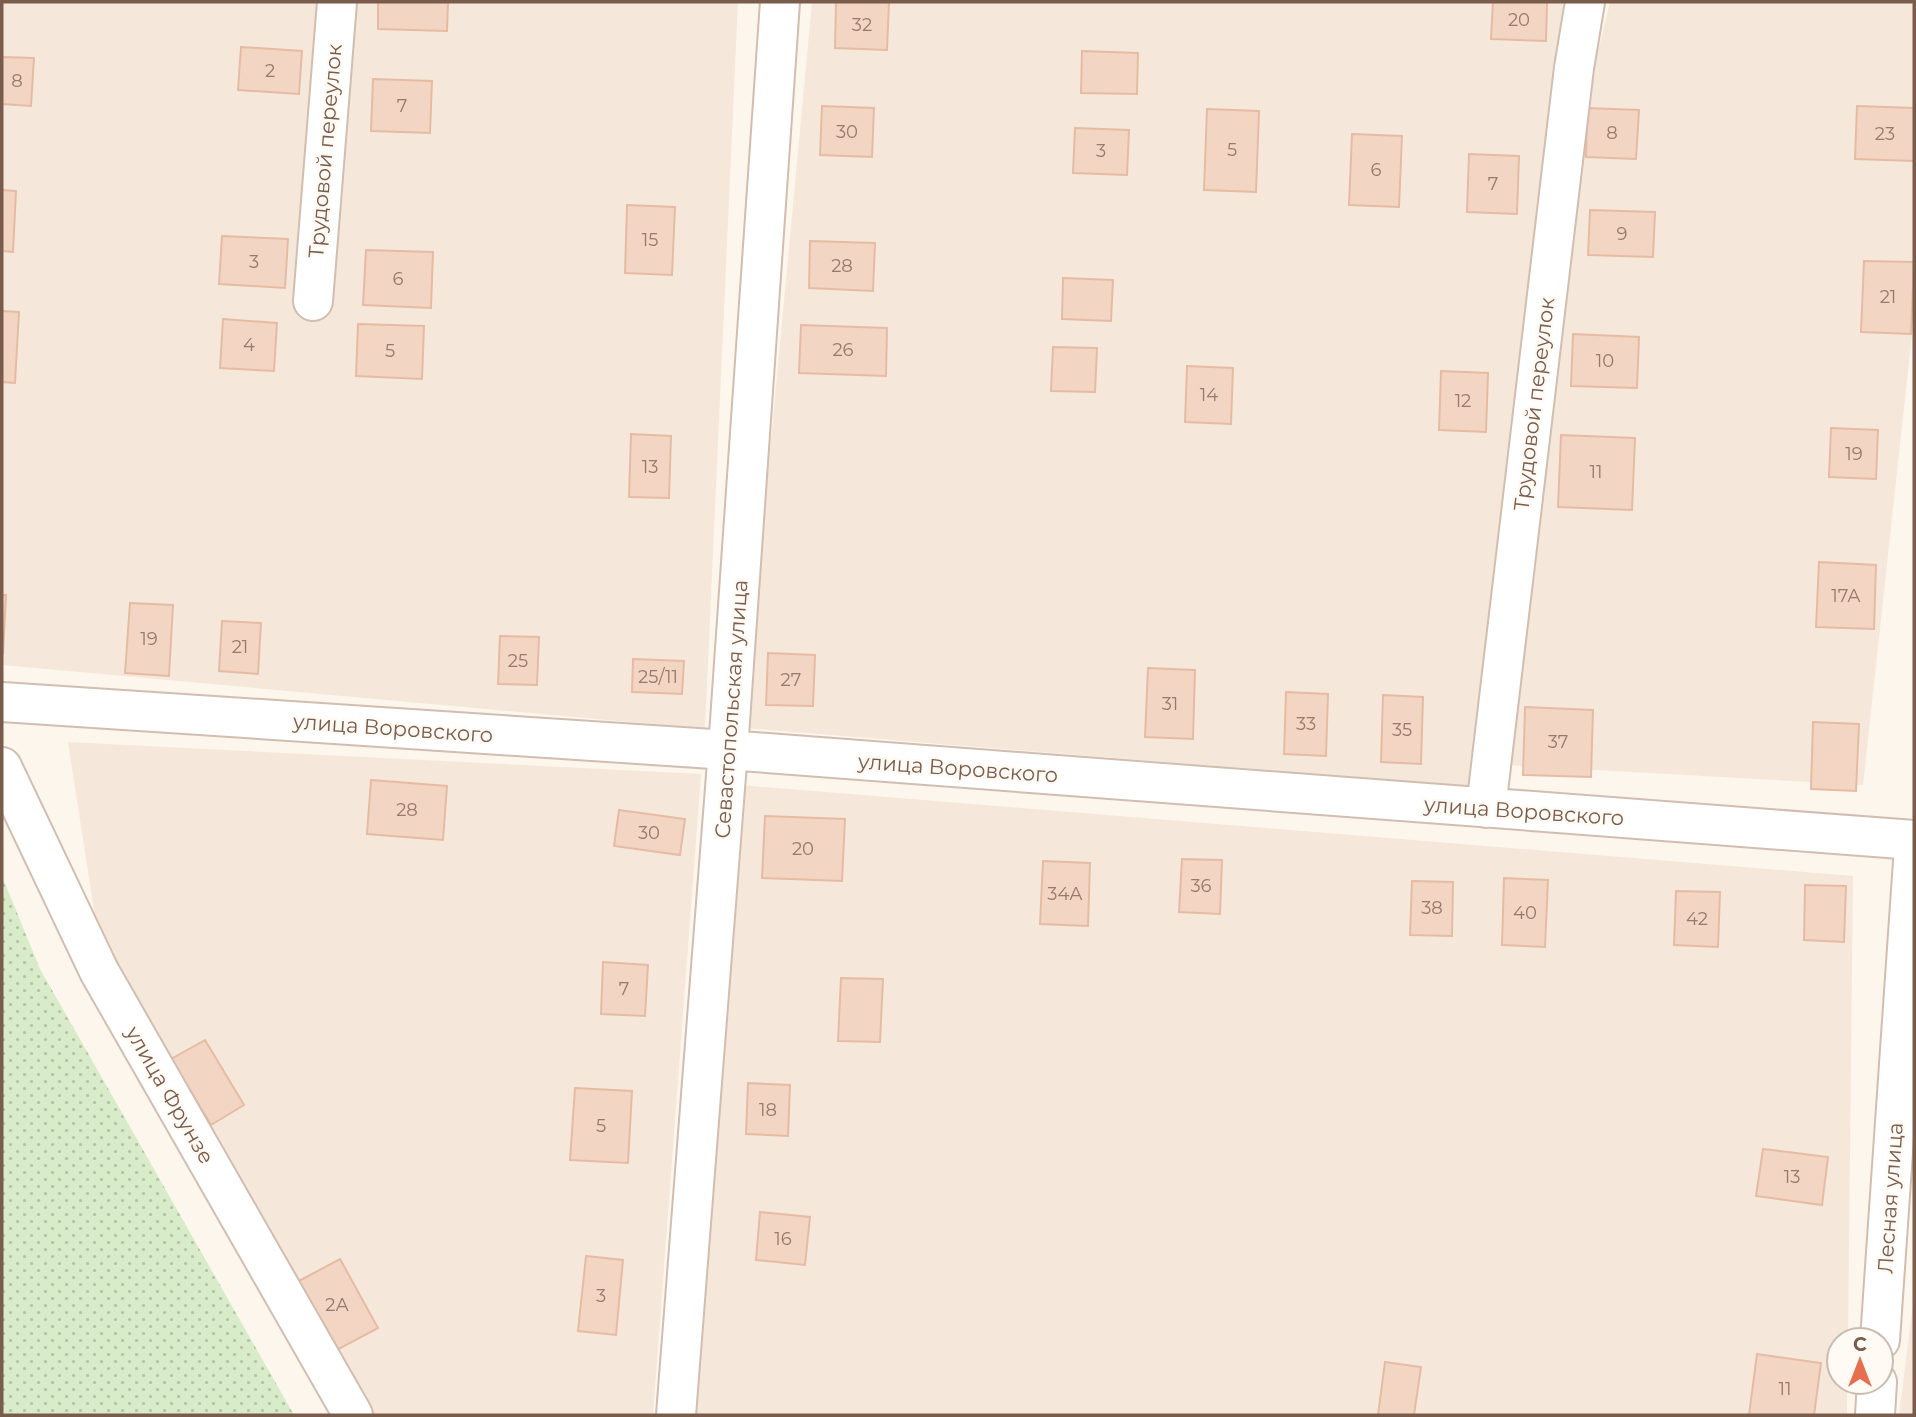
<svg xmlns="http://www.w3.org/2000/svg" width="1916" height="1417" viewBox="0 0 1916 1417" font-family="Montserrat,sans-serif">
  <defs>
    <pattern id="garden-dots" width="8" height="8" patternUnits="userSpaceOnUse" patternTransform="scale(1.75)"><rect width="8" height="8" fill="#d8ecc9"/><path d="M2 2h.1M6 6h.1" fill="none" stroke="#b4c2a5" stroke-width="1.8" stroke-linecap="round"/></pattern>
  </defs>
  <rect width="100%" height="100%" fill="#fdf6ec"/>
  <!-- residential -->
  <path fill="#f5e8da" d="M2 2H738L705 729 2 665Z
    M812 2H1563L1473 787 744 728Z
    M1610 2H1914V316L1863 785 1505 765 1596 60Z
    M68 742 701 774 653 1415H370L105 982Z
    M741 785 1853 876 1848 1340H1839V1382H1847V1415H689Z
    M1914 1296V1415H1899Z"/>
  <!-- garden -->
  <path fill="url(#garden-dots)" d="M2 876 40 969 294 1415H2Z"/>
  <!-- building -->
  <path fill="#f3d5c3" stroke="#e6bba3" stroke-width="2" d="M378 2H448L447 31 378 29Z
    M836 2H889L887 50 835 48Z
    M1493 2H1547L1546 41 1491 39Z
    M241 47 302 51 299 94 238 90Z
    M1082 51 1138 53 1137 94 1081 93Z
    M2 57 34 58 31 106 2 104Z
    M373 79 432 81 430 133 371 131Z
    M822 106 874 108 872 157 820 155Z
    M1857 106 1914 108V161L1855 159Z
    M1587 108 1639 110 1636 159 1586 157Z
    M1207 109 1259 111 1256 192 1204 190Z
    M1075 128 1129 130 1127 175 1073 173Z
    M1352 134 1402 136 1399 207 1349 205Z
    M1469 154 1519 156 1517 214 1467 212Z
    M2 190 16 191 13 252 2 251Z
    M627 205 675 207 672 275 625 273Z
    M1590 210 1655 212 1653 257 1588 255Z
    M222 236 288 239 285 288 219 284Z
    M810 241 875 243 873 291 809 288Z
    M366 250 433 252 431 308 363 305Z
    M1864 261 1914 262 1911 334 1861 332Z
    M1063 278 1113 280 1111 321 1062 319Z
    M2 311 19 312 15 383 2 382Z
    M223 319 277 323 274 371 220 368Z
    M358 324 424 326 422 379 356 376Z
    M801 325 887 328 886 376 799 373Z
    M1573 334 1639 337 1637 388 1571 386Z
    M1053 347 1097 348 1095 392 1051 391Z
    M1187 366 1233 368 1231 424 1185 422Z
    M1441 371 1488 373 1486 432 1439 430Z
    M1831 428 1878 430 1876 479 1829 477Z
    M631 434 671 436 669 498 629 497Z
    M1561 435 1635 438 1632 510 1558 507Z
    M1819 562 1876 565 1874 629 1816 627Z
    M2 595H6L3 654H2Z
    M130 603 173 605 169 676 125 673Z
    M222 621 261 623 258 674 219 671Z
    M500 636 539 637 537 685 498 684Z
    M768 653 815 655 813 706 766 705Z
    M633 659 684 661 682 694 632 692Z
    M1148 668 1195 670 1193 739 1145 737Z
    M1286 692 1328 694 1326 756 1284 754Z
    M1383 695 1423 697 1421 764 1381 762Z
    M1525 707 1593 710 1591 777 1523 775Z
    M1813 722 1859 724 1856 791 1811 789Z
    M371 780 447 786 443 840 367 834Z
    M619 810 685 819 680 855 614 846Z
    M765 816 845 819 842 881 762 878Z
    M1182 859 1222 860 1220 914 1179 912Z
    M1043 861 1090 863 1088 926 1040 924Z
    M1504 878 1548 880 1545 947 1502 945Z
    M1412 881 1453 882 1452 936 1410 935Z
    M1805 885 1846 886 1844 942 1804 940Z
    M1676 891 1720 892 1718 947 1674 945Z
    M603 962 648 965 645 1016 601 1014Z
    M841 978 883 979 880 1042 838 1041Z
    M205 1040 244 1105 211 1125 171 1059Z
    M748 1083 790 1085 788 1136 746 1134Z
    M575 1088 632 1091 628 1163 570 1160Z
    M1763 1149 1828 1157 1822 1205 1756 1196Z
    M760 1212 810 1217 805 1265 756 1260Z
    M586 1256 623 1260 616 1335 578 1331Z
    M340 1259 378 1328 335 1351 297 1282Z
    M1757 1354 1821 1363 1814 1415H1749Z
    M1385 1362 1421 1367 1414 1415H1378Z"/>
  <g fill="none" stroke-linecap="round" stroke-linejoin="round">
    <!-- minor casing -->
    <g stroke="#d1beb0" stroke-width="42">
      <path id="minor" d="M313 301 337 2
        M2 702 728 750 1914 840
        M2 767 99 971 353 1415
        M1486 808 1574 68 1585 2
        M1880 1340 1914 847
        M676 1415 728 750 780 2
        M1875 1415 1877 1382"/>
    </g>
    <!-- minor -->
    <use href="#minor" stroke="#fff" stroke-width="38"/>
  </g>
  <g text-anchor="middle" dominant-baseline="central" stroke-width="5" stroke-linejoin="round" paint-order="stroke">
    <!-- number labels -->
    <g font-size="18" fill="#987a6a">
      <text x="1519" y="20">20</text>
      <text x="862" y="25">32</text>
      <text x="270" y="71">2</text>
      <text x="17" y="81">8</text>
      <text x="402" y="106">7</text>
      <text x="847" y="132">30</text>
      <text x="1612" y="133">8</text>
      <text x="1885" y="134">23</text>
      <text x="1232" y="150">5</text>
      <text x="1101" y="151">3</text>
      <text x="1376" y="170">6</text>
      <text x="1493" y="184">7</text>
      <text x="1622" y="234">9</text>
      <text x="650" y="240">15</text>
      <text x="254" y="262">3</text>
      <text x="842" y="266">28</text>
      <text x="398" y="279">6</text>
      <text x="1888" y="297">21</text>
      <text x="249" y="345">4</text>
      <text x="843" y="350">26</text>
      <text x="390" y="351">5</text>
      <text x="1605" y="361">10</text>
      <text x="1209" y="395">14</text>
      <text x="1463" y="401">12</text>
      <text x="1854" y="454">19</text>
      <text x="650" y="467">13</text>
      <text x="1596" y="472">11</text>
      <text x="1846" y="596">17А</text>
      <text x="149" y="639">19</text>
      <text x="240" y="647">21</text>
      <text x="518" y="661">25</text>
      <text x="658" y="677">25/11</text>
      <text x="791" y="680">27</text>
      <text x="1170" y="704">31</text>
      <text x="1306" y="724">33</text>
      <text x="1402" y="730">35</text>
      <text x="1558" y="742">37</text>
      <text x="407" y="810">28</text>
      <text x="649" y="833">30</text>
      <text x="803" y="849">20</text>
      <text x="1201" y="886">36</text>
      <text x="1065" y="894">34А</text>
      <text x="1432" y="908">38</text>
      <text x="1525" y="913">40</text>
      <text x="1697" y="919">42</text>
      <text x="624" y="989">7</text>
      <text x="768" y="1110">18</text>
      <text x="601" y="1126">5</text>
      <text x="1792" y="1177">13</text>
      <text x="783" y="1239">16</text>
      <text x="601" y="1296">3</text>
      <text x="337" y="1305">2А</text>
      <text x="1785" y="1389">11</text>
    </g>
    <!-- street labels -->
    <g font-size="21" fill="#7a5c4d" stroke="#fffaf3">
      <text transform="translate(325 151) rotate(-85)">Трудовой переулок</text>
      <text transform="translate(1534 404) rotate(-83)">Трудовой переулок</text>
      <text transform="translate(731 709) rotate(-86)">Севастопольская улица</text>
      <text transform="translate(393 728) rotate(4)">улица Воровского</text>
      <text transform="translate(958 768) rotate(4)">улица Воровского</text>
      <text transform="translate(1524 811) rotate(4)">улица Воровского</text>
      <text transform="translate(170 1095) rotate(60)">улица Фрунзе</text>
      <text transform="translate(1890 1198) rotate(-86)">Лесная улица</text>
    </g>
  </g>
  <!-- border -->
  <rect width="1916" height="1417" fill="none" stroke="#7a5c4d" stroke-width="7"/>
  <!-- north arrow -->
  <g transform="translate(1860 1361)"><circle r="33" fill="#fffaf3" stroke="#cabbb1" stroke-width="2"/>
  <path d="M0-5L12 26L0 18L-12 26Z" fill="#e76f51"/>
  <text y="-10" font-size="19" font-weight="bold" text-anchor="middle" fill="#7a5c4d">С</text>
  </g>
</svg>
